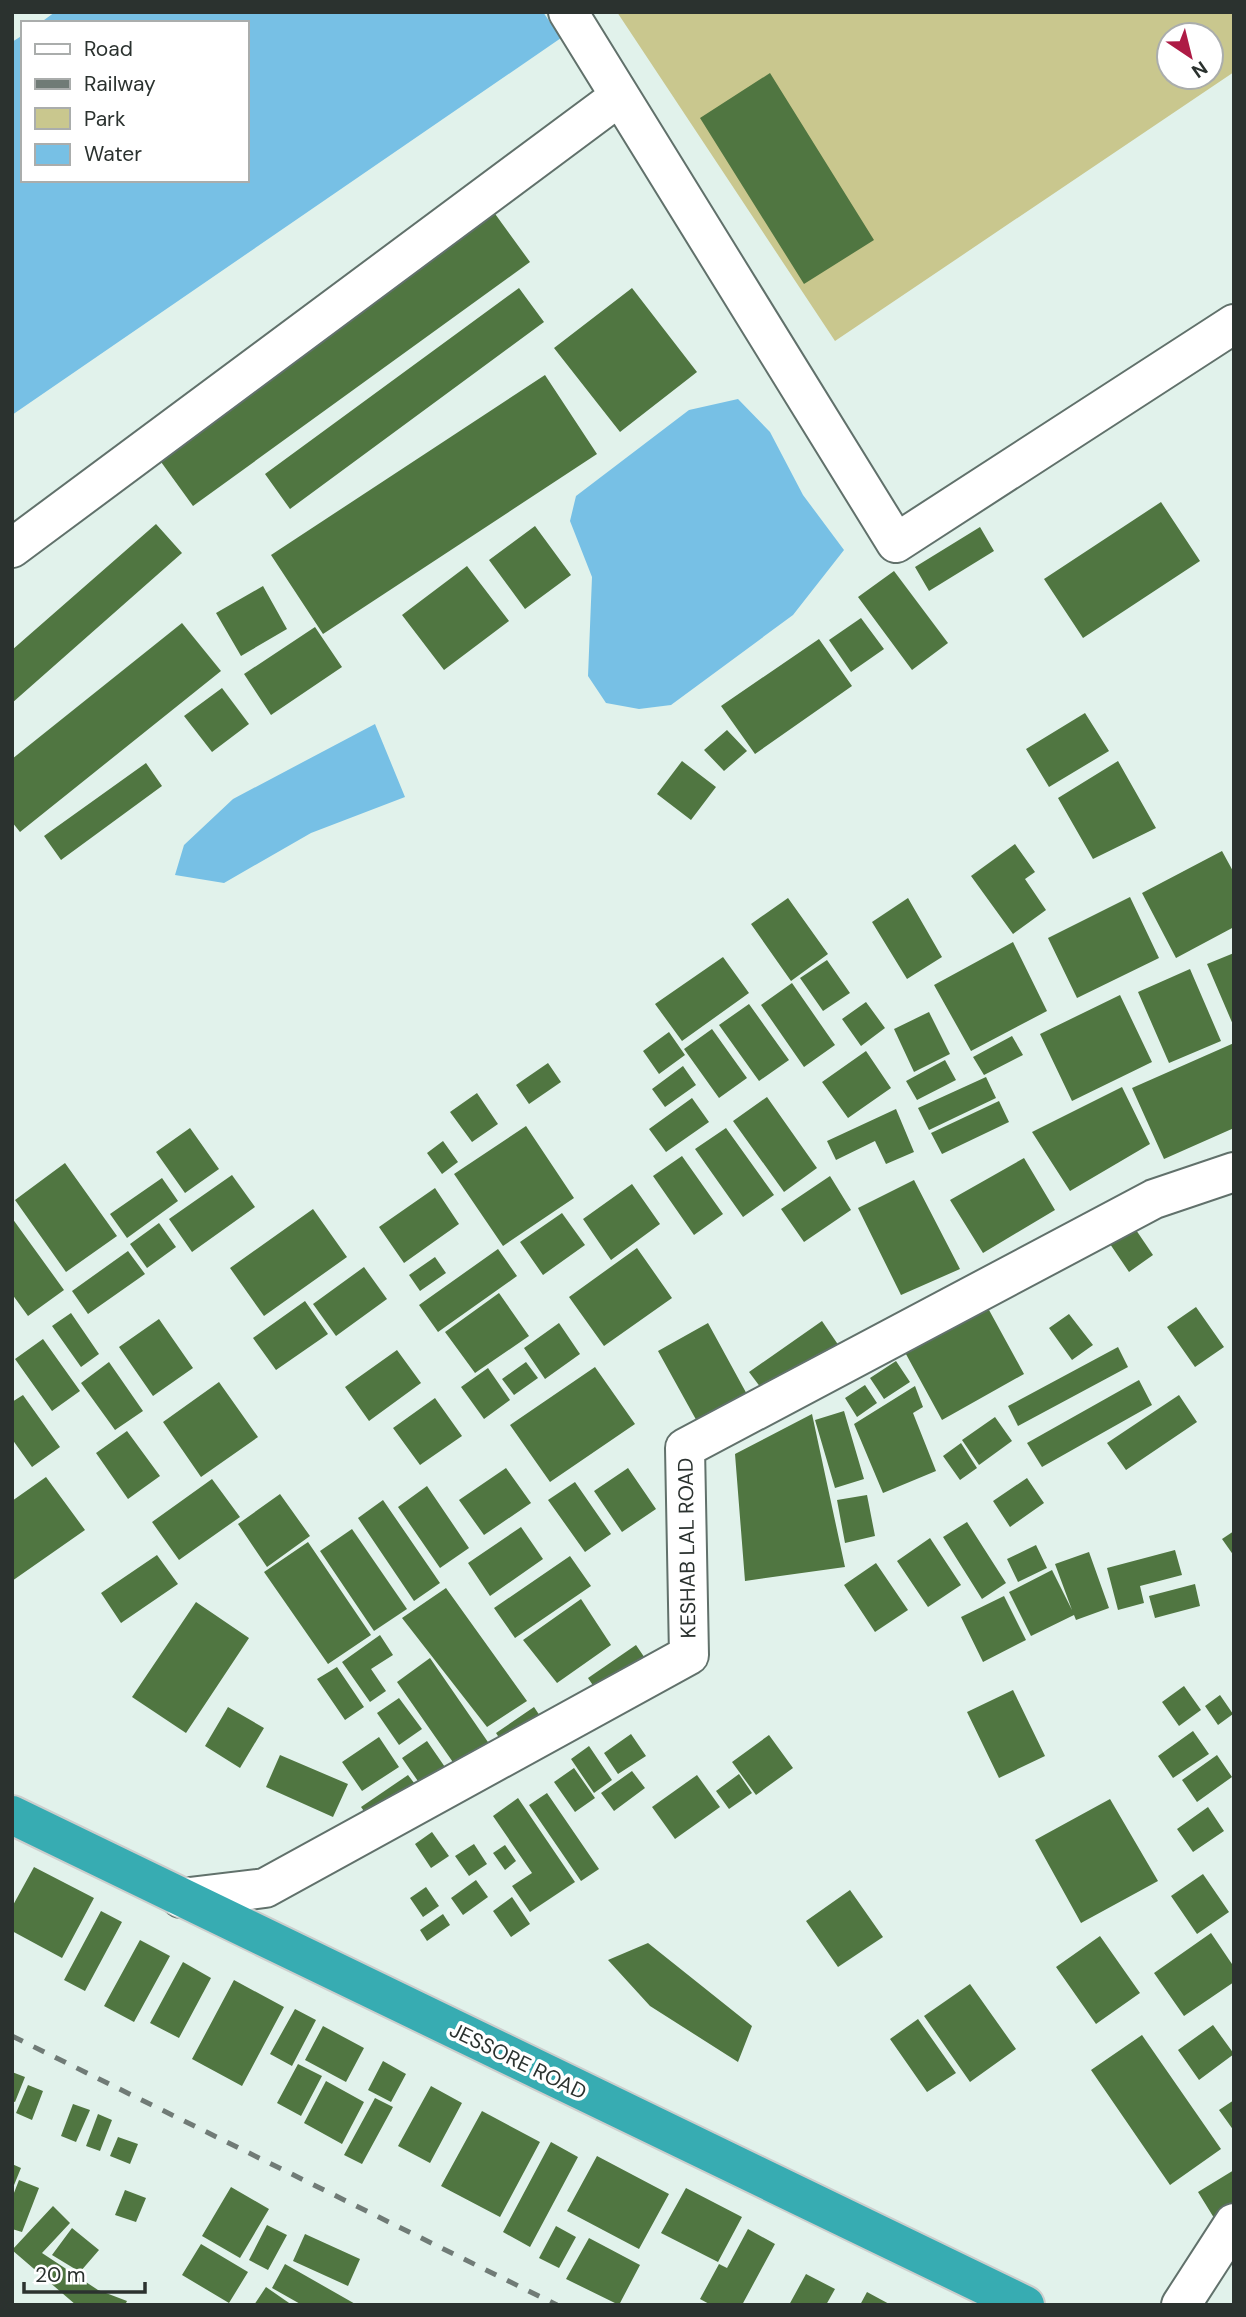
<svg xmlns="http://www.w3.org/2000/svg" width="1246" height="2317" viewBox="0 0 1246 2317" font-family="'DM Sans',sans-serif">
  <rect width="100%" height="100%" fill="#e1f2eb"/>
  <!-- green -->
  <path fill="#c9c78e" fill-rule="evenodd" d="M617 12H1234V72L835 341ZM1169 35H1211V77H1169Z"/>
  <!-- water -->
  <path fill="#77c0e5" d="M55 12H543L561 38 12 415V42L23 35V180H247V23H40Z
    M738 399 770 432 803 495 844 550 793 615 671 705 639 709 606 703 588 676 592 577 570 521 576 496 689 410Z
    M375 724 405 797 311 833 224 883 175 875 184 845 233 799Z"/>
  <!-- building -->
  <path fill="#507641" d="M770 73 874 240 804 284 700 118Z
    M493 211 530 262 193 506 156 455Z
    M519 288 544 322 290 509 265 474Z
    M632 288 697 372 620 432 554 348Z
    M545 375 597 454 323 634 271 555Z
    M1161 502 1200 561 1083 638 1044 579Z
    M156 524 182 553 12 703V650Z
    M535 526 571 575 525 609 489 560Z
    M980 527 994 551 929 591 915 567Z
    M467 566 509 621 444 670 402 615Z
    M894 571 948 643 912 670 858 597Z
    M263 586 287 629 241 656 216 613Z
    M861 618 884 649 851 672 829 640Z
    M182 623 221 671 20 832 12 822V759Z
    M315 627 342 667 271 715 244 674Z
    M819 639 852 686 755 754 721 706Z
    M222 688 249 724 212 752 184 716Z
    M1085 713 1109 751 1049 787 1026 749Z
    M727 730 747 751 724 771 704 750Z
    M682 761 716 787 691 820 657 794Z
    M1118 761 1156 828 1093 859 1058 798Z
    M146 763 162 786 61 860 44 836Z
    M1015 844 1035 872 1025 879 1046 910 1013 934 971 876Z
    M1222 851 1234 873V927L1176 958 1142 893Z
    M1130 897 1159 958 1077 998 1048 938Z
    M788 898 828 954 791 981 751 924Z
    M908 898 942 957 907 979 872 922Z
    M1013 942 1047 1011 971 1051 934 985Z
    M1234 953V1027L1207 964Z
    M723 957 749 993 682 1041 655 1004Z
    M827 960 850 993 823 1011 800 978Z
    M1190 969 1221 1041 1169 1063 1138 992Z
    M792 983 835 1045 804 1067 761 1005Z
    M1120 995 1152 1062 1072 1101 1040 1034Z
    M866 1002 885 1028 861 1046 842 1019Z
    M749 1004 789 1060 759 1081 719 1025Z
    M929 1012 950 1054 914 1072 894 1029Z
    M712 1029 747 1078 719 1098 684 1049Z
    M669 1032 685 1055 659 1074 643 1051Z
    M1012 1036 1023 1055 984 1075 973 1057Z
    M1234 1043V1128L1164 1159 1132 1088Z
    M866 1051 891 1088 848 1118 822 1082Z
    M945 1060 956 1080 917 1100 906 1081Z
    M548 1063 561 1082 529 1104 516 1085Z
    M683 1066 696 1085 665 1107 652 1089Z
    M986 1077 996 1098 929 1130 918 1108Z
    M1122 1087 1150 1144 1070 1191 1032 1132Z
    M477 1093 498 1124 472 1142 450 1112Z
    M767 1097 817 1168 784 1192 733 1121Z
    M692 1098 709 1122 666 1152 649 1129Z
    M999 1101 1009 1122 942 1154 931 1133Z
    M896 1109 914 1152 886 1164 875 1141 836 1160 827 1141Z
    M526 1126 574 1198 503 1246 454 1174Z
    M190 1128 219 1169 185 1193 156 1152Z
    M726 1128 774 1195 743 1217 695 1149Z
    M443 1141 458 1162 442 1174 427 1153Z
    M682 1156 723 1214 694 1235 653 1176Z
    M1024 1158 1055 1210 983 1253 950 1200Z
    M65 1163 117 1236 66 1272 15 1200Z
    M232 1175 255 1207 192 1252 169 1219Z
    M830 1176 851 1210 804 1242 781 1209Z
    M162 1178 178 1201 127 1238 110 1214Z
    M914 1180 960 1269 901 1295 858 1208Z
    M632 1184 660 1224 611 1260 583 1219Z
    M435 1188 459 1224 404 1263 379 1227Z
    M313 1209 347 1257 264 1316 230 1268Z
    M562 1213 585 1245 543 1275 520 1242Z
    M12 1218 64 1290 28 1316 12 1294Z
    M159 1223 176 1247 147 1268 130 1244Z
    M1134 1227 1153 1255 1129 1272 1110 1244Z
    M637 1248 672 1298 604 1346 569 1297Z
    M498 1249 517 1276 438 1332 419 1305Z
    M128 1251 145 1274 88 1314 72 1291Z
    M435 1257 446 1273 420 1291 409 1275Z
    M364 1267 387 1299 336 1336 313 1304Z
    M499 1293 529 1336 475 1373 445 1332Z
    M983 1299 1024 1374 942 1420 901 1345Z
    M305 1301 328 1334 276 1370 253 1338Z
    M1196 1307 1224 1347 1195 1367 1167 1327Z
    M71 1313 99 1354 81 1367 52 1326Z
    M1069 1314 1093 1345 1072 1360 1049 1328Z
    M159 1319 193 1368 153 1396 119 1347Z
    M822 1321 839 1346 767 1396 749 1372Z
    M559 1323 580 1354 545 1379 524 1348Z
    M708 1323 749 1398 699 1425 658 1351Z
    M43 1339 80 1391 52 1411 15 1359Z
    M1118 1347 1128 1367 1018 1426 1008 1406Z
    M397 1350 421 1383 369 1421 345 1387Z
    M896 1361 910 1382 884 1399 870 1378Z
    M109 1362 143 1411 115 1430 81 1383Z
    M526 1362 538 1378 514 1395 502 1379Z
    M595 1367 635 1424 550 1482 510 1425Z
    M488 1368 510 1400 484 1419 461 1387Z
    M1139 1380 1152 1405 1042 1467 1027 1443Z
    M219 1382 258 1437 201 1477 163 1422Z
    M865 1385 877 1403 857 1417 845 1398Z
    M915 1386 923 1407 913 1413 936 1471 883 1493 854 1424Z
    M23 1395 60 1447 32 1467 12 1439V1402Z
    M1179 1395 1197 1422 1126 1470 1107 1443Z
    M435 1398 462 1436 420 1465 393 1428Z
    M844 1411 864 1479 835 1488 815 1420Z
    M812 1414 845 1567 745 1581 735 1454Z
    M995 1417 1012 1441 979 1465 962 1440Z
    M127 1431 160 1476 128 1499 96 1453Z
    M961 1443 977 1468 960 1480 943 1456Z
    M506 1468 531 1503 484 1535 459 1500Z
    M628 1468 656 1509 622 1532 594 1491Z
    M46 1477 85 1530 12 1581V1501Z
    M1027 1478 1044 1503 1010 1527 993 1501Z
    M212 1479 240 1517 179 1560 152 1522Z
    M575 1482 611 1534 585 1552 548 1500Z
    M427 1486 469 1548 440 1568 398 1507Z
    M280 1494 310 1536 267 1567 238 1524Z
    M867 1495 875 1536 845 1543 837 1500Z
    M383 1500 440 1583 414 1601 358 1518Z
    M967 1522 1006 1583 982 1599 943 1537Z
    M521 1527 543 1559 490 1596 468 1563Z
    M352 1529 407 1609 374 1631 320 1551Z
    M1234 1531V1556L1222 1539Z
    M930 1538 961 1585 928 1607 897 1561Z
    M308 1542 371 1635 328 1664 264 1572Z
    M1036 1545 1047 1568 1018 1582 1007 1559Z
    M1175 1550 1182 1575 1140 1586 1144 1603 1118 1610 1107 1568Z
    M1089 1552 1109 1608 1076 1620 1074 1615 1031 1636 1009 1592 1052 1570 1072 1610 1055 1564Z
    M157 1555 178 1584 121 1623 101 1593Z
    M570 1556 591 1586 515 1638 494 1608Z
    M876 1563 908 1610 875 1632 844 1585Z
    M1195 1584 1200 1606 1155 1618 1149 1596Z
    M446 1588 527 1701 487 1727 402 1618Z
    M1004 1596 1026 1640 983 1662 961 1617Z
    M581 1599 611 1645 557 1683 523 1640Z
    M196 1602 249 1638 186 1733 132 1697Z
    M380 1635 393 1655 371 1669 386 1691 370 1702 342 1662Z
    M636 1645 653 1670 605 1703 588 1678Z
    M430 1658 490 1745 457 1768 397 1682Z
    M337 1667 364 1707 345 1720 317 1679Z
    M1184 1686 1201 1710 1179 1726 1162 1702Z
    M1013 1690 1045 1756 999 1778 967 1712Z
    M1220 1695 1233 1714 1218 1725 1205 1706Z
    M399 1698 422 1729 399 1745 377 1713Z
    M228 1707 264 1728 240 1768 205 1746Z
    M534 1707 548 1728 510 1754 496 1733Z
    M1193 1731 1209 1754 1173 1778 1158 1756Z
    M631 1734 646 1756 618 1774 604 1753Z
    M769 1735 793 1768 756 1795 732 1762Z
    M379 1737 399 1767 362 1791 342 1762Z
    M427 1741 447 1770 422 1787 402 1758Z
    M589 1746 612 1780 594 1793 571 1759Z
    M280 1755 348 1784 333 1817 266 1787Z
    M1217 1755 1232 1777 1197 1802 1182 1780Z
    M574 1768 595 1798 575 1812 554 1782Z
    M632 1771 645 1788 614 1811 601 1793Z
    M739 1774 752 1793 729 1809 716 1791Z
    M408 1775 421 1792 374 1825 361 1807Z
    M697 1775 720 1807 675 1839 652 1807Z
    M547 1793 599 1869 581 1881 529 1805Z
    M518 1798 575 1882 530 1912 512 1886 532 1873 493 1816Z
    M1110 1799 1158 1881 1081 1923 1035 1840Z
    M1208 1807 1224 1831 1193 1852 1177 1829Z
    M432 1832 449 1856 431 1868 415 1844Z
    M474 1844 487 1864 469 1876 455 1856Z
    M505 1845 516 1861 505 1870 493 1853Z
    M34 1867 94 1898 62 1958 12 1931V1907Z
    M1203 1874 1229 1912 1197 1934 1171 1896Z
    M476 1880 488 1897 463 1915 451 1898Z
    M426 1887 439 1906 423 1917 410 1898Z
    M850 1890 883 1937 838 1967 806 1921Z
    M512 1897 530 1924 511 1937 493 1911Z
    M101 1911 122 1922 85 1991 64 1980Z
    M443 1914 450 1925 427 1941 420 1930Z
    M1211 1933 1234 1967V1982L1184 2016 1154 1973Z
    M1100 1936 1140 1993 1096 2024 1056 1967Z
    M140 1940 170 1956 134 2022 104 2006Z
    M648 1943 752 2026 738 2062 650 2006 608 1960Z
    M183 1962 211 1978 179 2038 150 2023Z
    M234 1980 284 2007 242 2086 192 2059Z
    M970 1984 1016 2049 970 2082 924 2016Z
    M295 2009 316 2020 292 2066 270 2054Z
    M918 2019 956 2073 927 2092 890 2039Z
    M1213 2025 1234 2054 1199 2080 1178 2050Z
    M323 2026 364 2048 346 2082 305 2060Z
    M1142 2035 1221 2149 1170 2185 1091 2070Z
    M383 2061 406 2074 391 2102 368 2090Z
    M298 2064 322 2076 301 2116 277 2103Z
    M12 2072 25 2077 15 2102 12 2101Z
    M326 2081 364 2102 342 2144 304 2123Z
    M28 2085 43 2091 32 2120 16 2113Z
    M431 2086 462 2103 430 2163 398 2146Z
    M375 2098 393 2107 362 2164 344 2155Z
    M1234 2100V2131L1219 2110Z
    M73 2104 90 2110 76 2142 61 2136Z
    M482 2111 540 2142 500 2217 441 2186Z
    M98 2114 112 2120 100 2151 86 2146Z
    M118 2137 138 2144 130 2164 110 2156Z
    M551 2142 578 2157 530 2247 503 2232Z
    M597 2156 669 2194 639 2249 567 2211Z
    M12 2164 21 2168 12 2190Z
    M1234 2170V2217L1219 2226 1198 2192Z
    M19 2180 39 2188 22 2232 12 2229V2198Z
    M231 2187 269 2209 240 2258 202 2236Z
    M686 2188 742 2217 718 2262 661 2233Z
    M125 2190 146 2198 136 2222 115 2215Z
    M53 2206 70 2223 42 2253 98 2290 127 2301 125 2305H76L12 2250Z
    M267 2225 287 2235 268 2270 249 2260Z
    M556 2226 576 2237 559 2268 539 2258Z
    M72 2228 99 2250 80 2272 52 2255Z
    M748 2229 775 2244 742 2305H711L700 2299 719 2264 727 2268Z
    M305 2234 360 2259 348 2286 293 2261Z
    M589 2238 640 2265 619 2305 566 2279Z
    M201 2244 248 2272 229 2303 182 2275Z
    M285 2264 357 2305H302L272 2288Z
    M806 2274 835 2289 826 2305H789Z
    M266 2287 292 2305H254Z
    M867 2292 891 2305H860Z"/>
  <g fill="none" stroke-linecap="round" stroke-linejoin="round">
    <!-- street casing -->
    <g stroke="#61716b" stroke-width="42">
      <path id="street" d="M568 12 896 543 1234 324
        M12 548 620 96
        M181 1898 265 1888 689 1655 685 1448 1154 1199 1234 1172
        M1181 2305 1234 2223"/>
    </g>
    <!-- highway casing -->
    <g stroke="#cccecd" stroke-width="42">
      <path id="highway" d="M12 1815 1025 2305"/>
    </g>
    <!-- street -->
    <use href="#street" stroke="#fff" stroke-width="38"/>
    <!-- highway -->
    <use href="#highway" stroke="#37acb2" stroke-width="38"/>
    <!-- rail -->
    <path stroke="#707b76" stroke-width="5" stroke-dasharray="12 12" stroke-linecap="butt" d="M12 2036 557 2305"/>
  </g>
  <g text-anchor="middle" dominant-baseline="central" stroke-width="7" stroke-linejoin="round" paint-order="stroke">
    <!-- street labels -->
    <g font-size="21" fill="#2b322f" stroke="#fff">
      <text transform="translate(687 1548) rotate(-91)">KESHAB LAL ROAD</text>
      <text transform="translate(518 2061) rotate(26)">JESSORE ROAD</text>
    </g>
  </g>
  <!-- border -->
  <rect width="1246" height="2317" fill="none" stroke="#2b322f" stroke-width="28"/>
  <!-- legend -->
  <rect x="21" y="21" width="228" height="161" fill="#ffffff" stroke="#aaadac" stroke-width="2"/>
  <rect x="35" y="44" width="35" height="10" fill="#ffffff" stroke="#aaadac" stroke-width="2"/>
  <text x="84" y="56" font-size="21" fill="#2b322f">Road</text>
  <rect x="35" y="79" width="35" height="10" fill="#707b76" stroke="#aaadac" stroke-width="2"/>
  <text x="84" y="91" font-size="21" fill="#2b322f">Railway</text>
  <rect x="35" y="108" width="35" height="21" fill="#c9c78e" stroke="#aaadac" stroke-width="2"/>
  <text x="84" y="126" font-size="21" fill="#2b322f">Park</text>
  <rect x="35" y="144" width="35" height="21" fill="#77c0e5" stroke="#aaadac" stroke-width="2"/>
  <text x="84" y="161" font-size="21" fill="#2b322f">Water</text>
  <!-- north arrow -->
  <g transform="translate(1190 56) rotate(145)"><circle r="33" fill="#ffffff" stroke="#aaadac" stroke-width="2"/>
  <path d="M0-5L12 26L0 18L-12 26Z" fill="#ae1b45"/>
  <text y="-10" font-size="19" font-weight="bold" text-anchor="middle" fill="#2b322f">N</text>
  </g>
  <!-- scale -->
  <path d="M24 2282v10h121v-10" fill="none" stroke="#2b322f" stroke-width="3.5"/>
  <text x="35" y="2282" font-size="21" fill="#2b322f" stroke="#ffffff" stroke-width="5" paint-order="stroke">20 m</text>
</svg>
